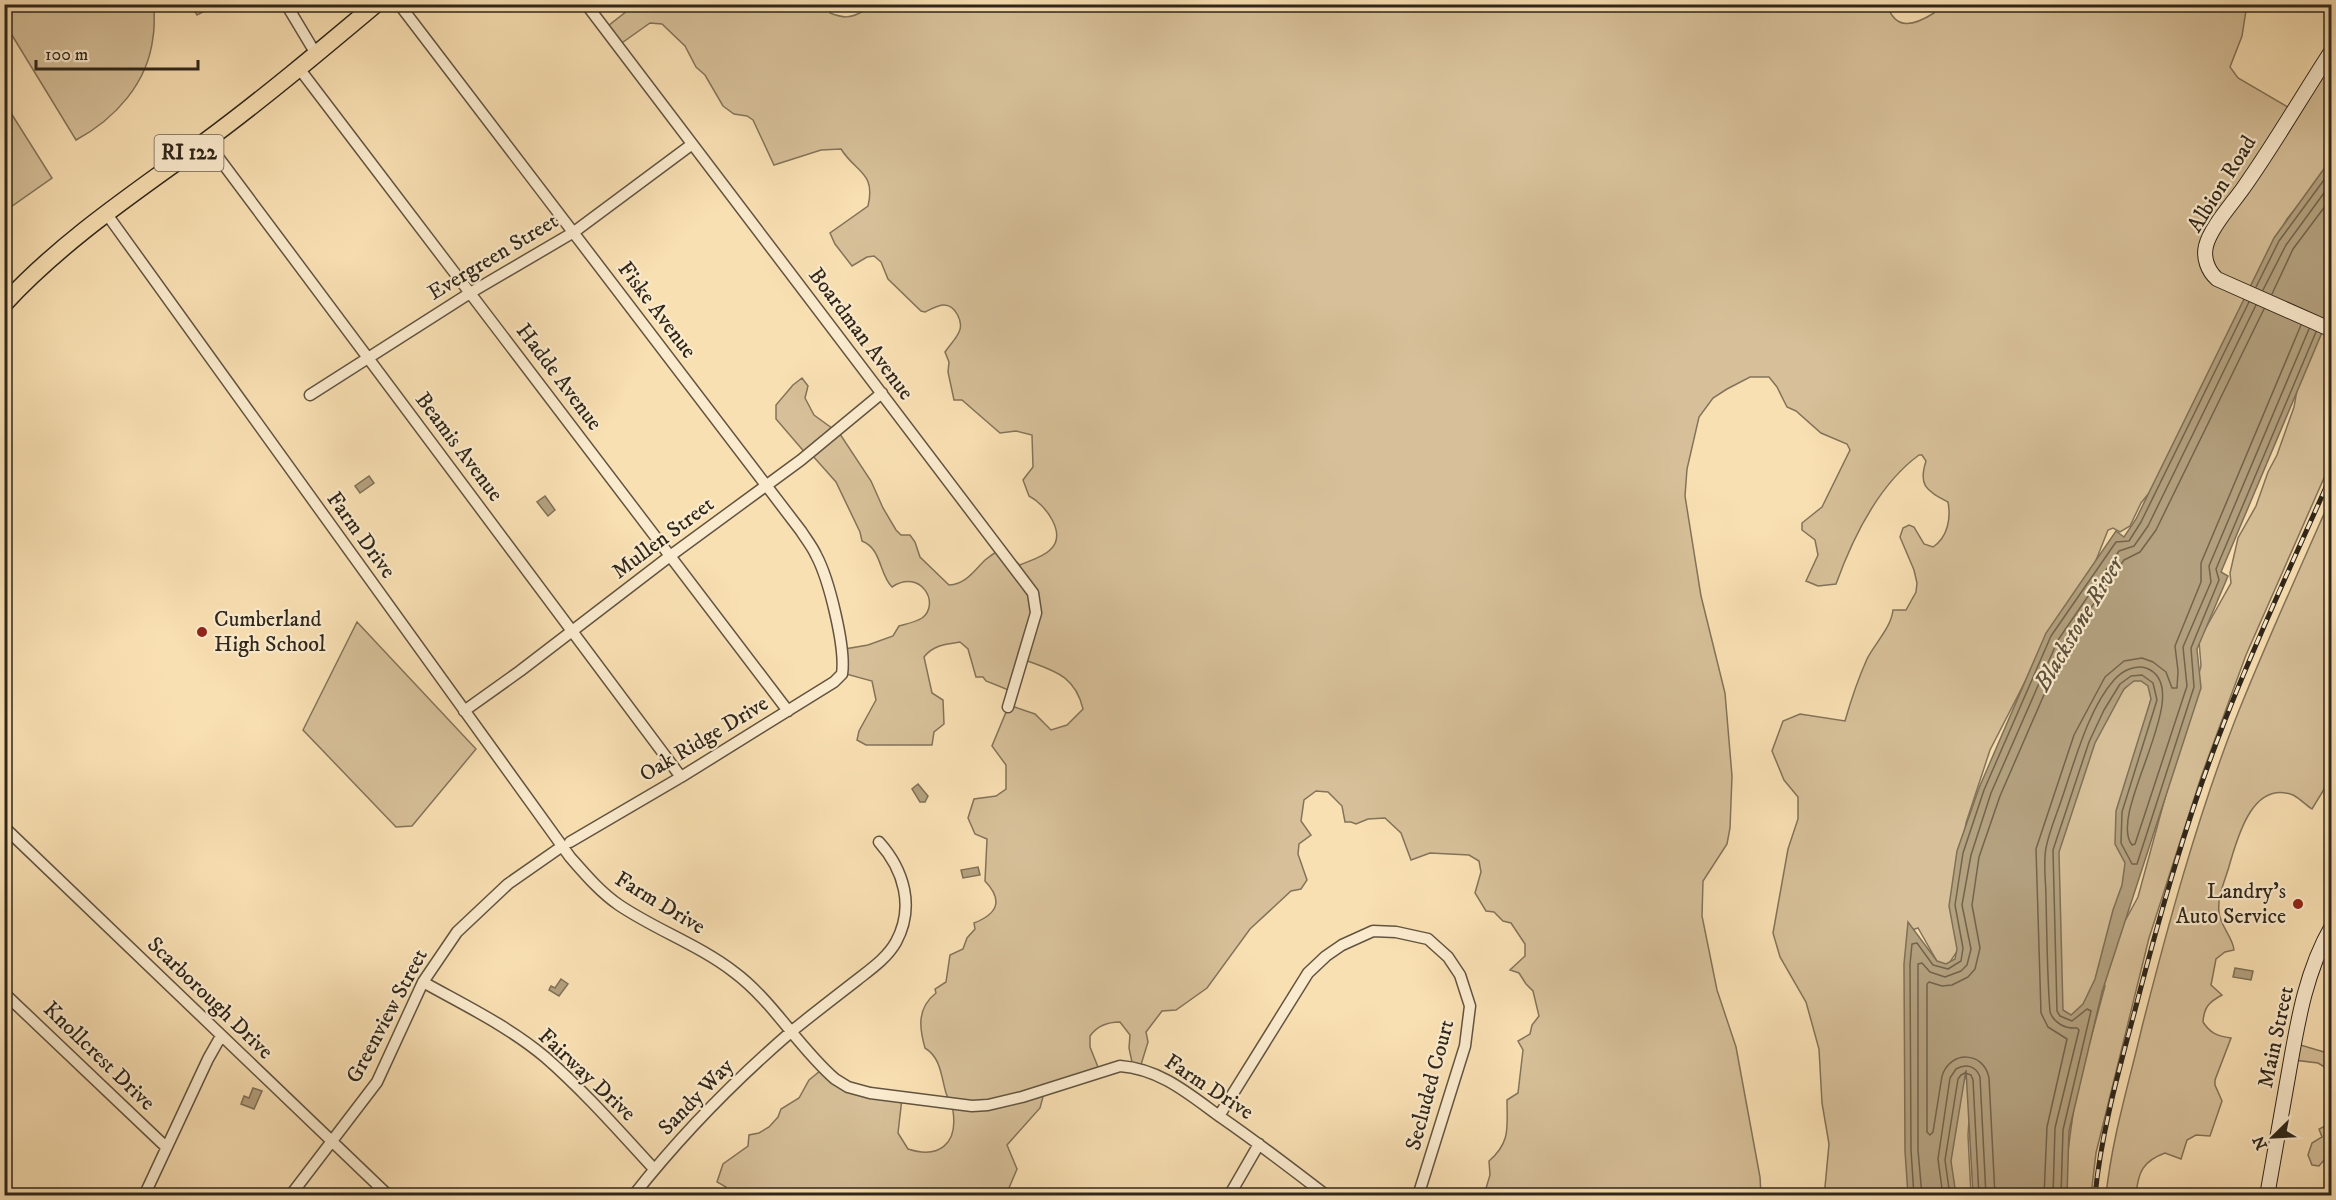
<svg xmlns="http://www.w3.org/2000/svg" width="2336" height="1200" viewBox="0 0 2336 1200" font-family="'IM FELL DW Pica',serif">
  <rect width="100%" height="100%" fill="#f9e0b3"/>
  <filter id="stains"><feTurbulence type="fractalNoise" baseFrequency=".00333" numOctaves="4"/><feColorMatrix values="0 0 0 0 .2 0 0 0 0 .09 0 0 0 0 .02 0 0 0 .5 -.17"/></filter>
  <radialGradient id="worn" r=".72"><stop offset=".6" stop-color="#630" stop-opacity="0"/><stop offset="1" stop-color="#630" stop-opacity=".3"/></radialGradient>
  <!-- green -->
  <path fill="#d7c099" stroke="#83735a" stroke-width="1.5" d="M636 4 825 5 830 13C843 18 850 19 863 11V4H1887C1895 32 1915 25 1934 13L1935 5 2247 4 2242 36 2230 67 2238 78 2293 110 2331 54V165L2287 219 2263 264 2162 477 2141 503 2130 526 2120 532 2113 528 2108 530 2083 593 2027 678 1990 750 1966 823 1960 864 1958 950 1948 965 1938 963 1918 928 1912 930 1916 1195H1827L1825 1187 1829 1144 1822 1103 1819 1049 1806 1002 1780 957 1773 933 1788 849 1798 819V797L1784 780 1772 751 1783 721 1800 714 1845 721C1851 700 1858 679 1867 659 1875 643 1891 628 1893 610H1906L1916 592 1917 583 1914 570 1900 537 1903 528 1909 525 1914 527 1924 544 1933 547C1948 537 1951 518 1948 502 1926 490 1918 486 1926 461L1922 455H1919C1878 485 1853 537 1836 584L1818 586 1806 581 1818 555 1815 540 1802 530V523L1822 507 1850 450 1847 444 1821 433 1796 411 1787 407 1777 387 1769 377H1750L1727 389 1713 398 1699 417 1687 469 1685 496 1701 596 1725 693 1732 776 1730 828 1727 844 1703 881 1702 916 1717 990 1736 1047 1760 1177 1761 1195H1484L1490 1175 1489 1161C1511 1142 1507 1127 1507 1100L1518 1093 1523 1050 1518 1041 1530 1034 1532 1025 1539 1016 1533 991 1526 984 1519 973 1510 970 1525 956V944L1511 923 1503 921 1494 912 1486 911 1475 893 1481 872 1479 861 1469 855 1430 853 1411 860 1401 833 1385 818 1368 819 1356 824 1351 822H1345L1342 806 1328 792 1316 791 1304 800 1301 821 1311 835 1299 844 1298 854 1307 880 1301 889 1291 891 1250 929 1207 988 1176 1010 1162 1011 1146 1032 1148 1042 1140 1068 1133 1067 1129 1048 1130 1035 1120 1022C1108 1022 1097 1026 1090 1036V1047L1100 1072 1044 1093 1040 1108 1007 1145 1017 1169 1006 1195H953L945 1191 931 1196 728 1195 726 1187 717 1182 723 1164 748 1146 749 1135 759 1133 769 1127 778 1117 781 1109 799 1098 809 1080 825 1067 843 1082 902 1098 898 1133 908 1149C939 1159 958 1144 953 1111 952 1105 948 1099 946 1093 941 1076 941 1058 925 1048 919 1027 917 1008 936 993L935 989 946 982 950 955 963 949 967 938 975 929 974 923C997 914 1004 901 985 881L987 839 975 834 968 818 974 799 996 796 1006 789V765L992 746 1009 705 1035 714 1051 730 1067 725 1083 709C1075 675 1054 671 1025 660L1011 691 986 681 983 677H976L968 649 960 642C946 644 933 645 924 657L932 693 943 700 944 724 934 732 932 745H866L857 740 859 731 876 700 872 681 846 674 845 649 868 645 893 636 899 626C906 624 916 622 922 618 941 604 921 568 892 587 879 574 882 549 862 541L860 532 836 482 812 455H807L776 419V405L793 385 802 378 808 386 805 398 814 415 840 434 871 481 883 508 896 530 901 535H910L915 542 920 557 949 585C966 584 974 571 985 560 990 556 996 552 1001 549L1020 565C1029 561 1043 557 1050 550 1068 534 1045 504 1029 496L1023 480 1033 467 1032 435 1016 431 1000 433 962 400H954L948 372 949 362 945 352C949 346 956 339 959 332 964 322 955 305 944 305 938 305 931 309 925 312L921 311 888 279 881 262 874 256 867 257 852 266 835 244 830 233 868 206C876 172 856 173 841 149L821 150 774 165 753 120 747 116 734 114 723 106 705 75 696 67 685 46 662 24 650 23 619 45 608 26Z
    M23 5H154C154 15 155 26 153 37 148 83 115 119 76 140L7 27 10 13Z
    M191 5H216L197 15Z
    M4 102 52 178 5 211H4Z
    M2331 307V462L2246 655 2201 777 2149 938 2096 1153 2091 1195H2062L2079 1070 2089 1045 2105 986 2102 978 2066 1034 2054 999 2055 856 2086 760 2116 700 2124 689 2138 675 2149 677 2151 699 2146 718 2118 925 2126 919 2138 897 2201 666 2199 641 2203 633 2231 583 2230 573 2238 538 2256 506 2268 472 2277 455 2294 407 2298 384Z
    M2331 498V778L2312 809C2306 805 2299 798 2293 795 2253 780 2238 836 2230 863 2226 879 2217 895 2219 912 2220 926 2233 937 2234 950L2225 952 2216 959 2211 985 2222 995C2209 1002 2204 1007 2203 1022 2210 1033 2217 1036 2231 1038L2215 1080V1085L2222 1101 2210 1136 2196 1135 2187 1140 2181 1159 2165 1153C2143 1161 2138 1172 2136 1195H2106C2112 1138 2129 1083 2142 1027 2168 925 2196 822 2234 723 2264 647 2298 573 2331 498Z
    M357 622 476 749 412 826 396 827 303 730Z
    M2297 1044 2331 1054V1071L2318 1063 2294 1060Z
    M1965 1076 1971 1091 1968 1135 1971 1195 1950 1196 1949 1173 1962 1079Z
    M2331 1123V1157L2324 1160 2319 1166 2312 1165 2308 1155 2312 1143 2322 1137 2319 1129Z"/>
  <!-- water -->
  <path fill="#b4a17f" stroke="#7f7057" stroke-width="1.5" fill-rule="evenodd" d="M2331 159V311L2221 572 2228 576 2197 649 2201 688 2102 992 2069 1131 2067 1195H1973L1966 1070 1951 1161 1956 1195H1908L1905 1151 1904 964 1908 922 1937 961 1946 964 1955 959 1957 949 1949 906 1957 851 1979 788 2046 633 2116 531 2124 537 2136 519 2274 238ZM2134 681H2141L2148 686 2151 699 2116 811 2115 844 2125 863 2122 885 2113 910 2095 979 2083 1004 2071 1015 2063 1010 2059 852 2095 743 2124 689Z
    M369 476 374 483 360 493 355 486Z
    M545 496 555 510 548 516 537 502Z
    M918 784 928 796 925 802H920L912 789Z
    M978 867 980 875 963 878 961 870Z
    M2235 968 2253 971 2251 980 2233 977Z
    M561 979 568 984 559 996 549 990 551 986 555 988Z
    M253 1088 262 1091 254 1109 241 1104 244 1096 249 1098Z"/>
  <g fill="none" stroke-linecap="round" stroke-linejoin="round">
    <!-- shore -->
    <path stroke="#72644c" stroke-width="1.5" d="M2256 287 2279 241 2332 169
      M2263 290 2286 245 2332 182
      M2272 294 2293 249 2332 197
      M1914 1196 1911 1150 1910 964 1912 944 1917 943 1933 965 1948 969 1961 961 1963 948 1955 905 1963 853 1984 790 2051 636 2116 542 2129 541 2141 522 2249 302
      M1922 1196 1918 1150V964L1922 963 1930 972 1945 977 1961 971 1967 965 1971 949 1962 905 1971 855 1991 793 2058 640 2119 551 2134 546 2148 526 2256 305
      M1943 1196 1938 1159 1950 1078 1956 1069C1966 1063 1976 1066 1980 1077L1986 1196
      M1950 1196 1945 1160 1958 1079 1961 1075 1965 1073 1971 1075 1973 1080 1979 1196
      M1995 1196 1989 1078C1984 1051 1950 1050 1942 1076L1933 1132 1930 1135 1927 1132V984L1929 982 1942 986 1952 985 1968 977 1975 969 1980 948 1972 905 1979 857 2000 796 2066 644 2124 560 2140 552 2156 530 2264 309
      M2044 1196 2047 1127 2067 1039 2048 1027 2041 1013 2036 849 2074 735 2105 677 2124 661 2142 658 2153 662 2166 672 2172 688H2177L2178 671 2175 646 2201 582V563L2301 325
      M2053 1196 2055 1128 2079 1030 2077 1028C2065 1029 2054 1023 2050 1012 2047 974 2047 936 2046 898 2046 883 2043 863 2046 848 2049 832 2056 816 2061 801 2074 764 2088 709 2114 680 2121 672 2134 664 2146 668 2199 687 2106 812 2132 845L2135 844 2187 686 2183 647 2211 582 2209 566 2309 329
      M2061 1196 2063 1130 2091 1011 2087 1009 2072 1021 2060 1016 2057 1011 2053 850 2089 742 2104 710 2120 684 2131 676 2142 675 2153 683 2157 700 2122 812 2121 843 2132 864H2137L2194 687 2191 648 2219 580 2216 569 2316 332"/>
    <!-- street casing -->
    <g stroke="#625440" stroke-width="13">
      <path id="street" d="M286 4 316 54
        M399 4 801 531C806 539 812 546 816 555 829 579 846 648 842 674L834 682 681 777 570 842
        M586 4 1033 593 1036 613 1008 707
        M298 67 788 711
        M206 141 681 777
        M106 213 570 857C585 874 600 892 619 905 656 930 699 945 734 972 773 1001 798 1047 835 1079L848 1087 870 1093 972 1106 988 1105 1022 1097 1120 1066C1161 1069 1190 1095 1222 1118 1258 1143 1292 1169 1327 1196
        M310 395 470 293 574 232 691 145
        M464 711 520 671 670 556 801 460 882 393
        M4 827 389 1196
        M423 982C464 1005 508 1026 545 1057 584 1091 619 1131 654 1169
        M4 993 166 1147
        M1219 1116 1308 973 1326 956 1342 945 1373 931 1396 932 1428 939 1448 957 1460 975 1470 1006 1465 1046 1418 1196
        M144 1196 208 1059 221 1036
        M290 1196 377 1082 423 982 457 932 508 884 561 847
        M633 1196C681 1135 734 1081 792 1031 813 1014 835 997 857 980 871 969 887 958 896 942 915 907 904 870 879 842
        M1229 1196 1259 1144"/>
    </g>
    <!-- secondary casing -->
    <g stroke="#2f261a" stroke-width="16">
      <path id="secondary" d="M2332 50C2302 96 2275 143 2244 187 2233 203 2210 228 2206 246 2203 258 2208 271 2217 279L2332 330
        M2267 1196C2274 1156 2281 1116 2288 1077 2297 1026 2305 972 2332 926"/>
    </g>
    <!-- primary casing -->
    <g stroke="#2f261a" stroke-width="19">
      <path id="primary" d="M4 304C63 240 136 192 206 141 264 98 320 51 376 4"/>
    </g>
    <!-- street -->
    <use href="#street" stroke="#fbebce" stroke-width="10"/>
    <!-- secondary -->
    <use href="#secondary" stroke="#fbebce" stroke-width="14"/>
    <!-- primary -->
    <use href="#primary" stroke="#f9e0b3" stroke-width="16"/>
    <!-- rail casing -->
    <g stroke="#2f261a" stroke-width="5">
      <path id="rail" d="M2095 1196C2101 1133 2119 1070 2135 1010 2161 910 2189 811 2227 715 2259 634 2296 554 2332 474"/>
    </g>
    <!-- rail -->
    <use href="#rail" stroke="#fbebce" stroke-width="3" stroke-dasharray="9" stroke-linecap="butt"/>
  </g>
  <!-- markers -->
  <g fill="#8f2418" stroke="#fbebce" stroke-width="2">
    <circle cx="202" cy="632" r="6"/>
    <circle cx="2298" cy="904" r="6"/>
  </g>
  <g text-anchor="middle" dominant-baseline="central" stroke-width="4.5" stroke-linejoin="round" paint-order="stroke">
    <!-- shield labels -->
    <rect fill="#fbebce" stroke="#6c6150" stroke-width="1.5" x="154.5" y="135" width="69" height="36" rx="4.5"/>
    <g font-size="21" font-weight="bold" fill="#2f261a">
      <text x="189" y="153">RI 122</text>
    </g>
    <!-- street labels -->
    <g font-size="22" fill="#2f261a" stroke="#fbebce">
      <text transform="translate(2222 184) rotate(-58)">Albion Road</text>
      <text transform="translate(493 257) rotate(-31)">Evergreen Street</text>
      <text transform="translate(657 310) rotate(53)">Fiske Avenue</text>
      <text transform="translate(861 334) rotate(53)">Boardman Avenue</text>
      <text transform="translate(559 377) rotate(53)">Hadde Avenue</text>
      <text transform="translate(459 447) rotate(53)">Beamis Avenue</text>
      <text transform="translate(361 535) rotate(54)">Farm Drive</text>
      <text transform="translate(663 538) rotate(-37)">Mullen Street</text>
      <text transform="translate(704 739) rotate(-31)">Oak Ridge Drive</text>
      <text transform="translate(660 903) rotate(31)">Farm Drive</text>
      <text transform="translate(210 998) rotate(44)">Scarborough Drive</text>
      <text transform="translate(387 1016) rotate(-62)">Greenview Street</text>
      <text transform="translate(2276 1037) rotate(-78)">Main Street</text>
      <text transform="translate(99 1056) rotate(44)">Knollcrest Drive</text>
      <text transform="translate(587 1075) rotate(43)">Fairway Drive</text>
      <text transform="translate(1430 1085) rotate(-75)">Secluded Court</text>
      <text transform="translate(1209 1087) rotate(33)">Farm Drive</text>
      <text transform="translate(696 1097) rotate(-46)">Sandy Way</text>
    </g>
    <!-- poi labels -->
    <g font-size="22" fill="#2f261a" stroke="#fbebce" text-anchor="start">
      <text x="214" y="619">Cumberland<tspan x="214" dy="25">High School</tspan></text>
      <text x="2286" y="891" text-anchor="end">Landry's<tspan x="2286" dy="25">Auto Service</tspan></text>
    </g>
    <!-- water labels -->
    <g font-size="24" font-style="italic" fill="#5e513d" stroke="#fbebce">
      <text transform="translate(2079 624) rotate(-59)">Blackstone River</text>
    </g>
  </g>
  <!-- margin -->
  <rect width="2336" height="1200" fill="none" stroke="#f9e0b3" stroke-width="24"/>
  <rect x="6" y="6" width="2324" height="1188" fill="none" stroke="#2f261a" stroke-width="3"/>
  <rect x="12" y="12" width="2312" height="1176" fill="none" stroke="#2f261a" stroke-width="1.5"/>
  <!-- north arrow -->
  <g transform="translate(2273 1137) rotate(246)" stroke="#fbebce" stroke-width="4.5" paint-order="stroke">
  <path d="M0-4.5L10 22L0 15L-10 22Z" fill="#2f261a"/>
  <text y="-9" font-size="16" font-weight="bold" text-anchor="middle" fill="#2f261a">N</text>
  </g>
  <!-- scale -->
  <path d="M36 60v9h162v-9" fill="none" stroke="#2f261a" stroke-width="3"/>
  <text x="45" y="60" font-size="18" fill="#2f261a" stroke="#fbebce" stroke-width="4.5" paint-order="stroke">100 m</text>
  <rect width="100%" height="100%" filter="url(#stains)"/>
  <rect width="100%" height="100%" fill="url(#worn)"/>
</svg>
